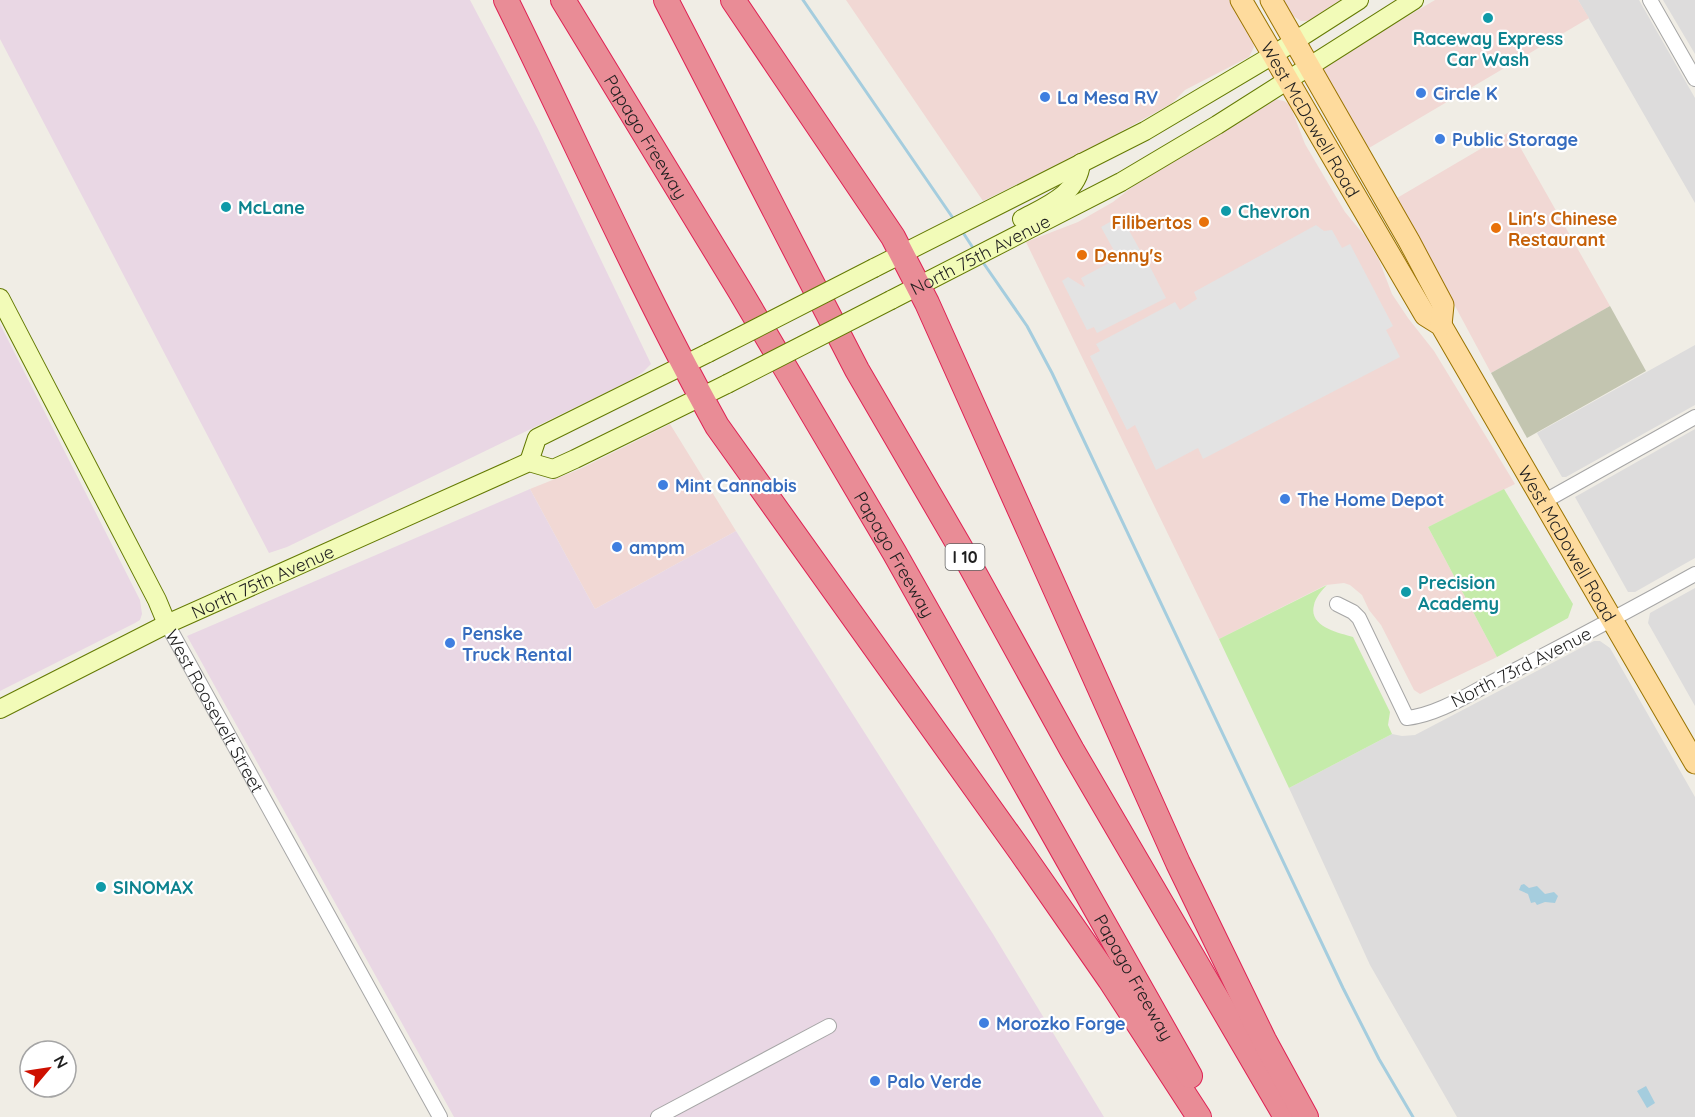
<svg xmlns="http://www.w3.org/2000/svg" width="1695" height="1117" viewBox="0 0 1695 1117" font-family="Quicksand,sans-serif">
  <rect width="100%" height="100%" fill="#f0ede5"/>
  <!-- residential -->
  <path fill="#dddcdc" d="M1578 0H1639L1695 98V203Z
    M1663 0H1695V54Z
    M1695 345V405L1566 477H1562L1537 433Z
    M1695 429V558L1635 592H1628L1575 497Z
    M1695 588V706L1648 623 1650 613Z
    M1594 641H1600L1610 648 1695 797V1117H1457L1370 965 1289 788 1392 734 1402 736 1415 735Z"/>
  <!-- commercial -->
  <path fill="#f1d8d4" d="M846 0H1229L1252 39 1254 47 1249 57 1185 90 1171 104 1093 147 983 201Z
    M1283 0H1341L1308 21H1301L1293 16Z
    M1435 0H1578L1589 18 1369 148 1322 67Z
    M1274 99 1284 101 1290 105 1305 144 1345 212 1365 236 1379 260 1392 294 1408 318 1434 351 1515 484 1428 527 1497 657 1420 694 1414 690 1381 625 1369 610 1362 595 1350 585 1344 583 1326 585 1219 639 1026 242 1078 222 1113 202 1141 180Z
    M1511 131 1610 306 1491 373 1397 198Z
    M670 424 736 531 595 609 530 489 580 469Z"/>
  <!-- industrial -->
  <path fill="#e9d7e4" d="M0 0H470L538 129 651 364 643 372 630 381 287 547 269 553 0 39Z
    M0 324 140 600 142 614 140 620 135 623 0 691Z
    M530 489 595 609 736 531 993 934 1104 1117H454L187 636Z"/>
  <!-- construction -->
  <path fill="#c3c5b0" d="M1610 306 1646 371 1527 438 1491 373Z"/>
  <!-- grass -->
  <path fill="#c5ebaa" d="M1504 489 1573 604 1568 618 1497 657 1428 527Z
    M1327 585C1322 590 1315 598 1314 605 1308 627 1339 633 1353 637L1390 712 1388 725 1392 734 1289 788 1219 639Z"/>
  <!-- parking -->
  <path fill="#e3e3e3" d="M1110 222 1117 230 1126 225 1141 252 1134 256 1146 259 1166 298 1097 333 1094 327 1087 330 1062 281 1068 277 1084 287 1085 286 1081 278 1118 258 1101 227Z
    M1316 225 1324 231 1332 230 1342 248 1350 244 1393 326 1386 330 1400 357 1203 459 1198 448 1156 470 1135 425 1127 430 1090 356 1100 351 1096 344 1175 302 1180 310 1197 299 1194 292Z"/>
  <!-- water -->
  <path fill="#a5cdde" d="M1524 884 1529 888 1537 886 1545 894 1554 892 1558 896 1555 903 1545 902 1537 905 1535 902 1531 903 1528 894 1519 890 1521 885Z
    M1646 1086 1655 1103 1647 1108 1637 1091Z"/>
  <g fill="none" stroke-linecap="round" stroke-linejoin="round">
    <!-- stream -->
    <path stroke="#a5cdde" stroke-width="3" d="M803 0 955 221
      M962 231 975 251
      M982 261 1027 326 1052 373 1343 988 1379 1059 1413 1117"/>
    <!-- street casing -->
    <g stroke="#a6a6a6" stroke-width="16">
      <g id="street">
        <path d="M1650 0 1695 79"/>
        <path d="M1545 501 1695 417"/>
        <path d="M1337 604 1353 612 1359 618 1407 718C1441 714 1473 691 1504 676 1568 643 1632 609 1695 574"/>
        <path id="s1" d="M167 624 440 1117"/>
        <path d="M658 1117 829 1026"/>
      </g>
    </g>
    <!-- secondary casing -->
    <g stroke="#647a03" stroke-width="20">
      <g id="secondary">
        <path d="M1022 219C1046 206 1078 194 1081 163"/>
        <path d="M874 268 1145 131 1273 55 1359 0"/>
        <path d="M0 298 157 600 167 624"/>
        <path id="s2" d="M891 300 1121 182 1217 125 1414 0"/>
        <path d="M529 462 537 438 708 353"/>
        <path id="s3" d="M0 709 167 624 529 462 553 469 575 459 727 384"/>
      </g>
    </g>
    <!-- primary casing -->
    <g stroke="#9a7300" stroke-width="23">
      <g id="primary">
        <path id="s4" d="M1241 0 1425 315 1441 325 1695 763"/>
        <path d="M1271 0 1409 241 1443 305 1441 325"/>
      </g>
    </g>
    <!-- highway casing -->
    <g stroke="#df2254" stroke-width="26">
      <g id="highway">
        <path d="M506 0C576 142 640 287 717 426L1021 852 1110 980 1199 1117"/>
        <path id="s5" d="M563 0 740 291 894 552 1190 1076"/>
        <path d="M666 0 857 370 960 547 1072 750 1286 1117"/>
        <path d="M733 0 893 237 927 303 1178 863 1264 1040 1306 1117"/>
      </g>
    </g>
    <!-- street -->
    <use href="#street" stroke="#fff" stroke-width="14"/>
    <!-- secondary -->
    <use href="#secondary" stroke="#f2fbb8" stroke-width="18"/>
    <!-- primary -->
    <use href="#primary" stroke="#fedb9d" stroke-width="21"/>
    <!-- highway -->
    <use href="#highway" stroke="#e98c96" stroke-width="24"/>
    <!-- secondary-bridge casing -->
    <g stroke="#647a03" stroke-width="20" stroke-linecap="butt">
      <path id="secondary-bridge" d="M708 353 874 268
        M727 384 891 300"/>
    </g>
    <!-- secondary-bridge -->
    <use href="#secondary-bridge" stroke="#f2fbb8" stroke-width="18"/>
  </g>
  <!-- markers -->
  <g fill="#0f9aa8" stroke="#fff" stroke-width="2">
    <circle cx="1488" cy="18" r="6"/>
    <circle cx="226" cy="207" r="6"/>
    <circle cx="1226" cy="211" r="6"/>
    <circle cx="1406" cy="592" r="6"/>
    <circle cx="101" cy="887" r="6"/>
  </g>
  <g fill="#3f7fe0" stroke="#fff" stroke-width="2">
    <circle cx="1421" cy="93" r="6"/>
    <circle cx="1045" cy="97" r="6"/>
    <circle cx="1440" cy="139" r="6"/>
    <circle cx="663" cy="485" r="6"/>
    <circle cx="1285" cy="499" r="6"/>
    <circle cx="617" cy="547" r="6"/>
    <circle cx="450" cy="643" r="6"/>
    <circle cx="984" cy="1023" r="6"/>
    <circle cx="875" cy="1081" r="6"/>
  </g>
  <g fill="#e8710a" stroke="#fff" stroke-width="2">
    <circle cx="1204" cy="222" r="6"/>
    <circle cx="1496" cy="228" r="6"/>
    <circle cx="1082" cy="255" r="6"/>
  </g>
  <g text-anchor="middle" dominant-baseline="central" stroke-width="4.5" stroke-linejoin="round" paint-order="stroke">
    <!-- shield labels -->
    <rect fill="#fff" stroke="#626262" stroke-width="1.5" x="945.5" y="544" width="39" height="26" rx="4.5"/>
    <g font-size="16" font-weight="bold" fill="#1f1f1f">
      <text x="965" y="557">I 10</text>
    </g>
    <!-- culture labels -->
    <g font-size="18" font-weight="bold" fill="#0d838f" stroke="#fff" text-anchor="start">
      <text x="1488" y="38" text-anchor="middle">Raceway Express<tspan x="1488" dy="21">Car Wash</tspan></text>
      <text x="238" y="207">McLane</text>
      <text x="1238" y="211">Chevron</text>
      <text x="1418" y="582">Precision<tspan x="1418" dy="21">Academy</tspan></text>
      <text x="113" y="887">SINOMAX</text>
    </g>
    <!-- shop labels -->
    <g font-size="18" font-weight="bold" fill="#366cbe" stroke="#fff" text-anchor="start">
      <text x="1433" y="93">Circle K</text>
      <text x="1057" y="97">La Mesa RV</text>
      <text x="1452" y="139">Public Storage</text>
      <text x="675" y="485">Mint Cannabis</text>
      <text x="1297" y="499">The Home Depot</text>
      <text x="629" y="547">ampm</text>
      <text x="462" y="633">Penske<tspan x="462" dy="21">Truck Rental</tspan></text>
      <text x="996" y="1023">Morozko Forge</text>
      <text x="887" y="1081">Palo Verde</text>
    </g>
    <!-- street labels -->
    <g font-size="18" fill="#1f1f1f" stroke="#fff">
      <text stroke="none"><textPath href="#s4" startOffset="138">West McDowell Road</textPath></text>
      <text stroke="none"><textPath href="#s5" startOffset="160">Papago Freeway</textPath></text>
      <text stroke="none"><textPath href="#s2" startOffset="100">North 75th Avenue</textPath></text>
      <text stroke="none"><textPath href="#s4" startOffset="636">West McDowell Road</textPath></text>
      <text stroke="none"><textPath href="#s5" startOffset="646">Papago Freeway</textPath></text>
      <text stroke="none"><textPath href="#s3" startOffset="292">North 75th Avenue</textPath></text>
      <text transform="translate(1521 667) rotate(-27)">North 73rd Avenue</text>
      <text stroke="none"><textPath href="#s1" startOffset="99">West Roosevelt Street</textPath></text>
      <text stroke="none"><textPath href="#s5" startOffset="1132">Papago Freeway</textPath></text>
    </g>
    <!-- food labels -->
    <g font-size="18" font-weight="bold" fill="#c56008" stroke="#fff" text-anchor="start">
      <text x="1508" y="218">Lin's Chinese<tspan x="1508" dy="21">Restaurant</tspan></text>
      <text x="1192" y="222" text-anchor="end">Filibertos</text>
      <text x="1094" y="255">Denny's</text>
    </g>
  </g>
  <!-- north arrow -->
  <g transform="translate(48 1069) rotate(61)"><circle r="28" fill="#ffffff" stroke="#a5a5a5" stroke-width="1.5"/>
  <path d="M0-4.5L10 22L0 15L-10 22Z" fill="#ce1000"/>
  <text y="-9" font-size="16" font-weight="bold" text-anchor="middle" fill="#1f1f1f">N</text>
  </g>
</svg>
